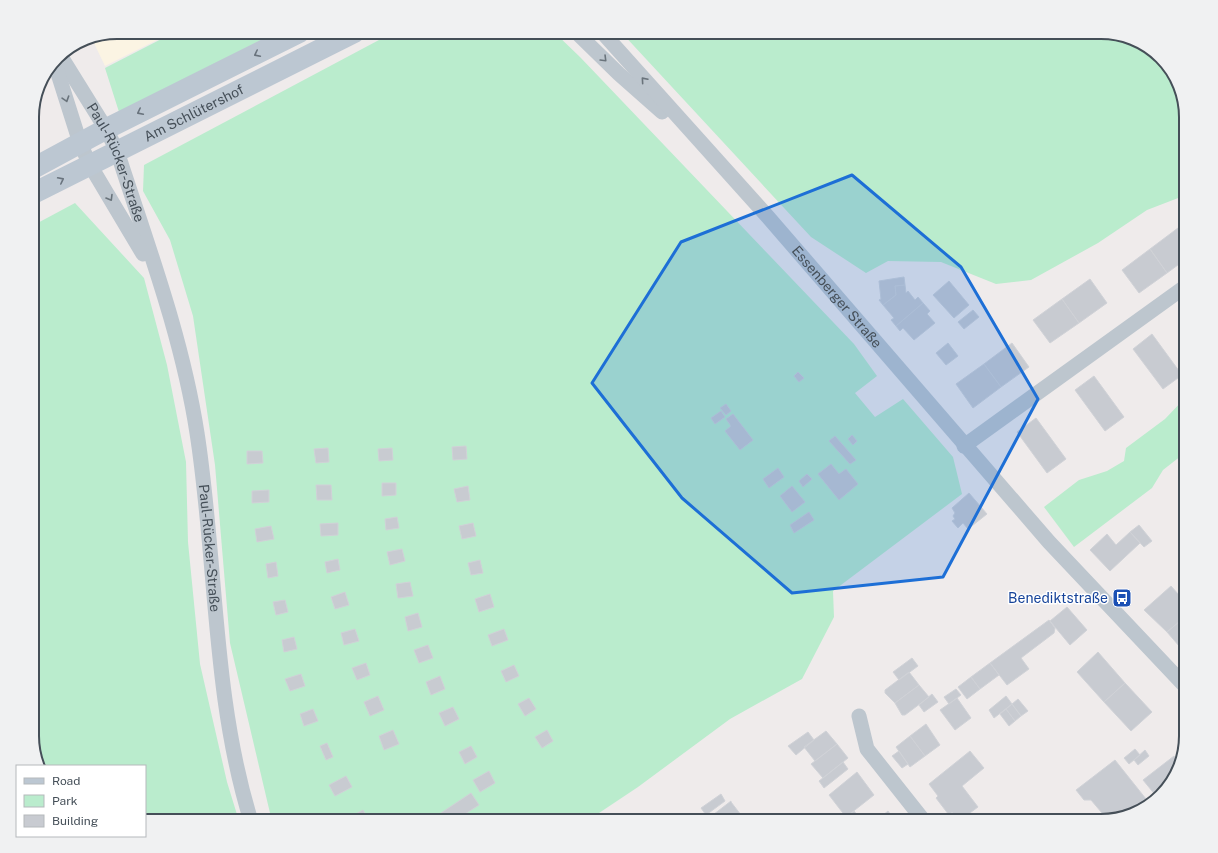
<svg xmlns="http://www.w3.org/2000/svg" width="1218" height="853" viewBox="0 0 1218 853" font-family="'Public Sans',sans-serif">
  <rect width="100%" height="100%" fill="#efebeb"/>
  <!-- commercial -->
  <path fill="#fbf4e3" d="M117 32H173L105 66 91 37Z"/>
  <!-- green -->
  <path fill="#baeccd" d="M175 32H277L119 112 105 68Z
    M394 32H554L580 57 854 344 877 376 855 393 875 417 903 399 953 457 962 494 833 591 834 617 802 679 730 719 638 787 587 821H273L270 813 230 643 215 465 193 316 170 240 143 191 144 165Z
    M621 32H1102L1149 46 1175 74 1186 116V195L1147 210 1098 243 1031 280 996 284 941 262 888 261 866 273 811 237Z
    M75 203 144 278 167 365 186 462 188 542 200 664 227 782 239 821H145V766H39L32 742V226Z
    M1186 397V452L1163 470 1152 488 1074 547 1044 507 1079 480 1107 471 1124 461 1126 448 1165 419Z"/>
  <!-- building -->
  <path fill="#c8cbd1" stroke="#d0d2d7" d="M1178 228 1186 239V259L1167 273 1150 249Z
    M1150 249 1167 273 1139 293 1122 270Z
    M904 277 905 285 895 286 896 295 883 305 879 300 881 299 879 281Z
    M1090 279 1107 303 1079 323 1062 299Z
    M949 281 969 305 954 318 933 295Z
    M905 285 906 293 908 291 915 300 918 297 923 303 896 326 891 320 894 318 883 305 896 295 895 286Z
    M1062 299 1079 323 1050 343 1033 320Z
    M923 303 930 311 927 314 935 323 914 340 903 328 900 331 896 326Z
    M973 310 979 317 964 329 958 322Z
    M1152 334 1182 375 1163 389 1133 349Z
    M948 343 958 356 946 365 936 353Z
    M1012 343 1029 367 1001 387 984 364Z
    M984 364 1001 387 973 408 956 384Z
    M798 372 804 378 799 382 794 376Z
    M1094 376 1124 417 1105 431 1075 390Z
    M726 404 731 411 726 415 720 408Z
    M721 411 725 417 715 424 711 418Z
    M733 414 753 440 740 450 725 431 731 426 726 419Z
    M1036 418 1066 459 1047 473 1017 432Z
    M852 435 857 441 853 445 848 439Z
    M835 436 856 460 850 464 829 441Z
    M466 446 467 459 453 460 452 447Z
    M328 448 329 462 316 463 314 449Z
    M392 448 393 460 379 461 378 449Z
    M247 451H262L263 463 247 464Z
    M831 464 839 474 846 469 858 484 839 500 818 474Z
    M778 468 784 477 769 488 763 479Z
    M807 474 812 479 803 487 799 481Z
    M382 483H396V495L382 496Z
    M316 485H331L332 500H317Z
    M468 486 470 500 457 502 454 489Z
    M792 486 805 502 792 512 780 496Z
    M269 490V502L252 503V491Z
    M969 493 987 514 968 529 963 523 958 528 952 521 955 519 953 516 955 513 952 508Z
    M809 512 814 520 794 533 790 525Z
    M397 517 399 528 386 530 385 519Z
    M338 523V535L321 536 320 524Z
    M473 523 476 536 462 539 459 526Z
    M1139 525 1152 541 1144 547 1130 532Z
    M271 526 274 539 257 542 255 529Z
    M1130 532 1140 543 1110 571 1090 550 1107 534 1116 545Z
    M402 549 405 561 390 565 387 552Z
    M338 559 340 570 327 573 325 562Z
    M480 560 483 573 471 575 468 563Z
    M276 562 278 576 268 578 266 564Z
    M410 582 413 596 398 598 396 584Z
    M1171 586 1186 603V616L1167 632 1144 610Z
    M345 592 349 605 335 609 331 597Z
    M490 594 494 607 479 612 475 599Z
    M285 600 288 612 276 615 273 602Z
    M1067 607 1087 630 1070 645 1050 621Z
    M418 613 422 627 408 631 405 617Z
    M1186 616V654L1167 632Z
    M1049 620 1055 628 1054 633 1021 658 1029 669 1007 685 990 663Z
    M355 629 359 641 344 645 341 633Z
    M504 629 508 640 492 646 488 635Z
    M294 637 297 649 284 652 282 640Z
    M428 645 433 658 419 663 414 650Z
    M1098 652 1125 683 1104 702 1077 672Z
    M912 658 918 666 899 680 893 672Z
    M366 663 370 675 357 680 352 668Z
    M990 663 999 675 980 689 971 677Z
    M514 665 519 676 506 682 501 671Z
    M909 672 919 685 895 703 885 693V690Z
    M301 674 305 686 290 691 285 679Z
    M440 676 445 689 431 695 426 682Z
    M971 677 980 689 967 699 958 687Z
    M1125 683 1152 712 1131 731 1104 702Z
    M919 685 929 697 905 715H902L895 703Z
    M956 689 961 695 949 704 944 697Z
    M932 694 938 702 924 712 919 705Z
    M378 696 384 710 370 716 364 702Z
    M1006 696 1012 704 994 718 989 710Z
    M529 698 536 709 525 716 518 704Z
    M957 698 971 718 955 730 940 710Z
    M1018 699 1028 711 1021 716 1012 704Z
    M1012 704 1021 716 1015 721 1006 709Z
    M453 707 459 719 445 726 439 713Z
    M313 709 318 721 304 726 300 714Z
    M1006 709 1015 721 1009 726 1000 714Z
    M926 724 940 745 925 756 910 736Z
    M393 730 399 744 384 750 379 736Z
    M547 730 553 741 542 748 535 737Z
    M826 731 837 744 815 761 804 747Z
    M808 732 814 740 796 755 788 746Z
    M910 736 925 756 910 767 896 747Z
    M327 743 333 757 326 760 320 746Z
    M837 744 848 758 823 778 811 764Z
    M471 746 477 757 465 764 459 752Z
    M1135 749 1140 755 1129 764 1124 758Z
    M1145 750 1149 756 1138 765 1134 760Z
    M899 751 908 764 902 768 892 756Z
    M970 751 984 768 962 786 978 807 959 821 952 812 949 815 936 798 938 796 929 784Z
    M1174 756 1179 761 1172 784 1157 797 1143 780Z
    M1115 760 1150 804 1144 810 1102 821H1092L1102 813 1091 800H1084L1076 790Z
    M843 762 848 769 824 788 819 781Z
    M489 771 495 783 480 792 473 780Z
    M857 772 874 795 846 817 829 795Z
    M346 776 352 787 335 796 329 785Z
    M471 793 479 805 454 821H438L435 817Z
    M721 794 725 801 706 815 701 808Z
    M731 801V802L741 815 733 821H711L709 818Z
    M363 810 369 820 348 821 347 819Z
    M854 811 862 821H841L846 817Z
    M888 811 895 821H876Z
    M741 815 745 821H733Z"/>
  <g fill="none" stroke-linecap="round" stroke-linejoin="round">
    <!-- lane -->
    <path stroke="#bdc6ce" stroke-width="7" d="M123 32H125"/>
    <!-- street -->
    <g stroke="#bdc6ce" stroke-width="15">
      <path d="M576 32 619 74 662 112"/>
      <path id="s1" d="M602 32 768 217 1049 542 1186 687"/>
      <path id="s2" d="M60 55 106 129 117 151C147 244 182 336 197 433 217 561 212 696 251 821"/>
      <path d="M54 61 80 143 90 165 143 254"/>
      <path d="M964 446 1186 286"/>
      <path d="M859 716 867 749 924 821"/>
    </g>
    <!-- secondary -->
    <g stroke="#bcc7d2" stroke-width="21">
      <path d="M32 169 106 129 300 32"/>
      <path id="s3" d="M32 194 355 32"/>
    </g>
  </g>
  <!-- one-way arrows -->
  <defs><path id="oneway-chevron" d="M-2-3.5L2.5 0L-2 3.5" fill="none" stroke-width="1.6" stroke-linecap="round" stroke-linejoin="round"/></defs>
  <g stroke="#69737d">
    <use href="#oneway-chevron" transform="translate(257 54) rotate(153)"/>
    <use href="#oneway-chevron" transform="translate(140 112) rotate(153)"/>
    <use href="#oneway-chevron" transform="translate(61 180) rotate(-27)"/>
  </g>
  <g stroke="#69737b">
    <use href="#oneway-chevron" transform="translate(604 59) rotate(45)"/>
    <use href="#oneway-chevron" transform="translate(644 80) rotate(-131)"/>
    <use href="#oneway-chevron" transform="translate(66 99) rotate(72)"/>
    <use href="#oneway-chevron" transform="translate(110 198) rotate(59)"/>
  </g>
  <!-- marked area -->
  <path fill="#1d6fd6" fill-opacity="0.2" stroke="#1d6fd6" stroke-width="3" stroke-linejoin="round" d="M852 175 961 267 1038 399 943 577 792 593 682 498 592 383 681 242Z"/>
  <!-- icons -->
  <defs>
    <g id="bus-square" transform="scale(1)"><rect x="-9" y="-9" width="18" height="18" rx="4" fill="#1a4fb4" stroke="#fff"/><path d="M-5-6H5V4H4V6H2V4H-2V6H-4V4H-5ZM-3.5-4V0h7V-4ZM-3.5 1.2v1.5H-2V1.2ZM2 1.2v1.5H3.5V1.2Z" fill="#fff"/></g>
  </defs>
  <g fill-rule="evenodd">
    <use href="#bus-square" x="1122" y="598"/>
  </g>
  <g text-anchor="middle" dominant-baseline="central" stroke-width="3" stroke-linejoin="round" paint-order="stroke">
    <!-- street labels -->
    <g font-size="14" fill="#454f58" stroke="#fff">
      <text stroke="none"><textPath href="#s3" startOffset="181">Am Schlütershof</textPath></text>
      <text stroke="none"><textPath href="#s2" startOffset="122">Paul-Rücker-Straße</textPath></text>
      <text stroke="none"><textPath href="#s1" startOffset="354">Essenberger Straße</textPath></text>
      <text stroke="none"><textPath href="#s2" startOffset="521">Paul-Rücker-Straße</textPath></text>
    </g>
    <!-- transit labels -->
    <g font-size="14" fill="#164399" stroke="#fff" text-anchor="end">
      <text x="1108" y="598">Benediktstraße</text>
    </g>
  </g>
  <!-- crop -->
  <path d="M0 0H1218V853H0ZM117 39H1101A78 78 0 0 1 1179 117V736A78 78 0 0 1 1101 814H117A78 78 0 0 1 39 736V117A78 78 0 0 1 117 39Z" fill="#f0f1f2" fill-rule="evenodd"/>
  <path fill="none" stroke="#454f58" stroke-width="2" d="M117 39H1101A78 78 0 0 1 1179 117V736A78 78 0 0 1 1101 814H117A78 78 0 0 1 39 736V117A78 78 0 0 1 117 39Z"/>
  <!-- legend -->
  <rect x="16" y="765" width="130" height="72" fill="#ffffff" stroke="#b5b9bc"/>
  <rect x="24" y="778" width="20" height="6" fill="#bcc7d2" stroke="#b5b9bc"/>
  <text x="52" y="785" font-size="12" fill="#454f58">Road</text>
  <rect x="24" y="795" width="20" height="12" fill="#baeccd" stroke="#b5b9bc"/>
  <text x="52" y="805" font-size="12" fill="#454f58">Park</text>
  <rect x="24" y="815" width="20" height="12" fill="#c8cbd1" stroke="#b5b9bc"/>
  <text x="52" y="825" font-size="12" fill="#454f58">Building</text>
</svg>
